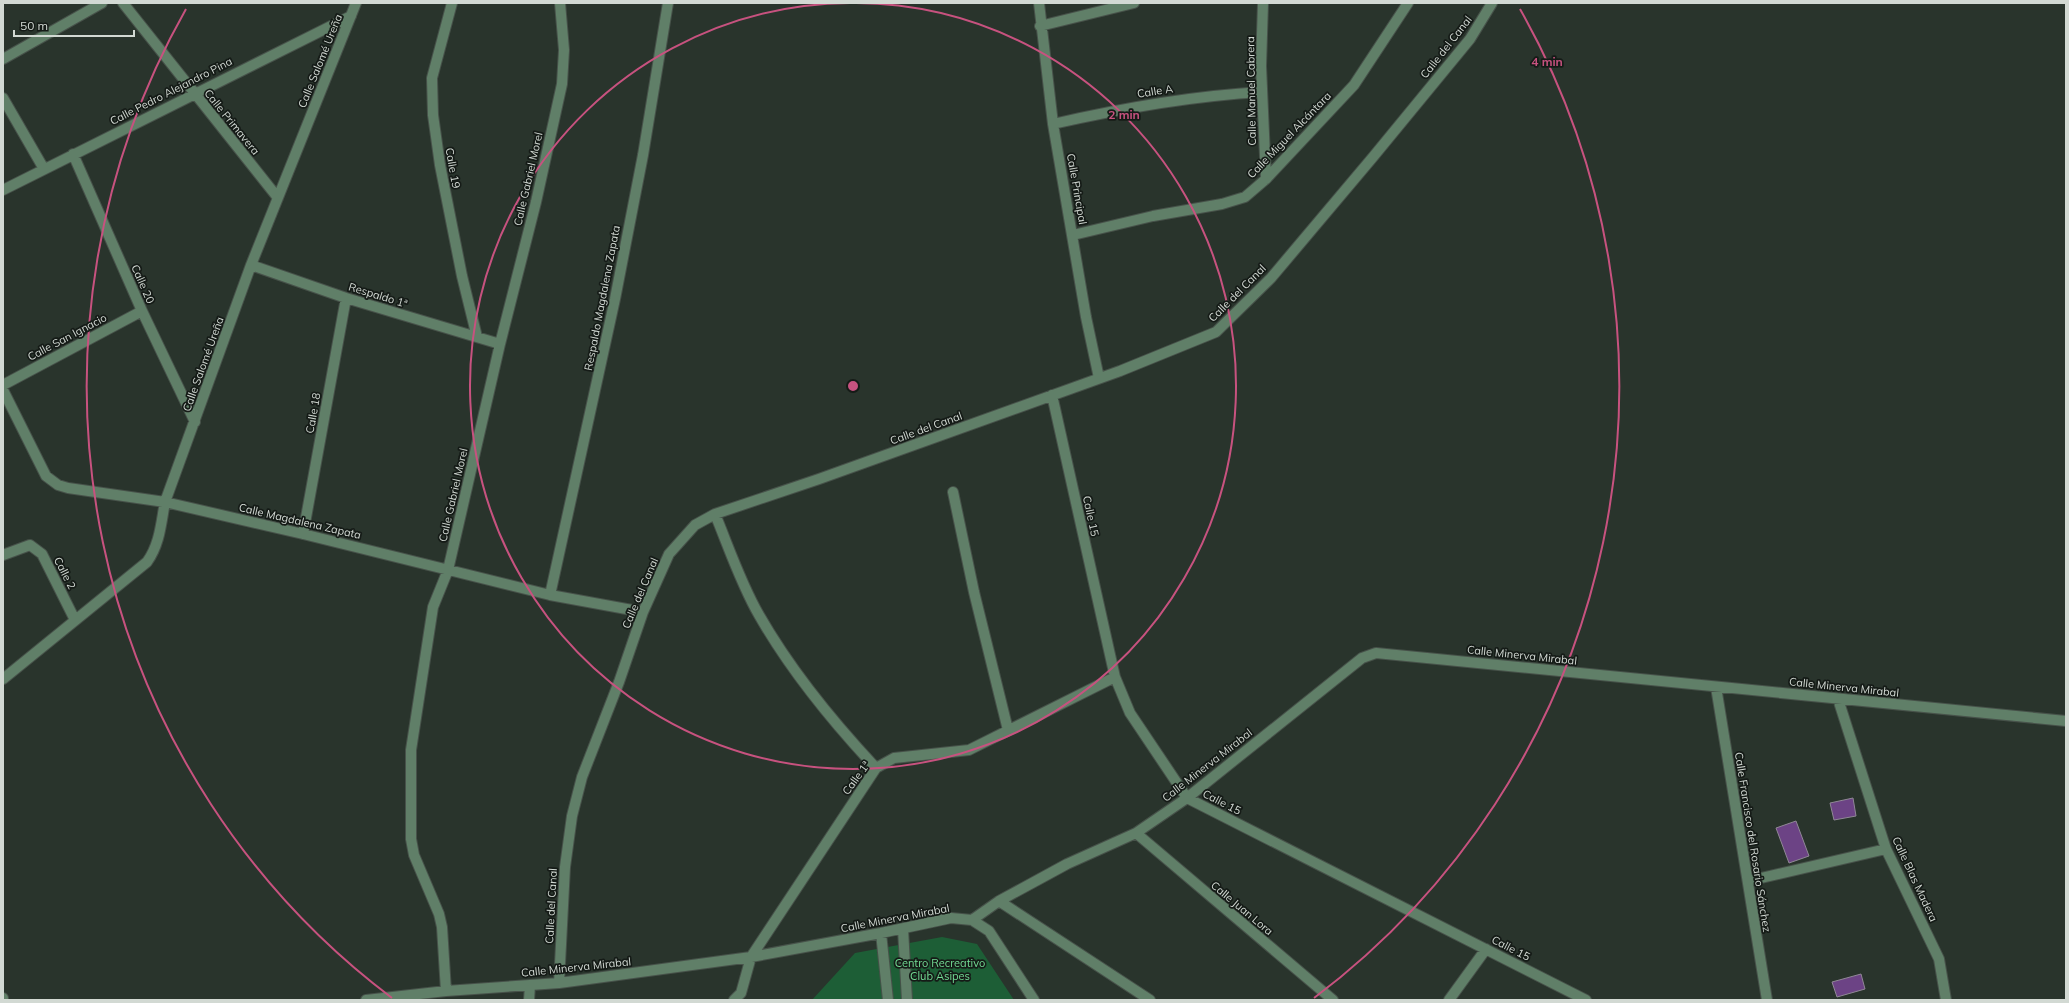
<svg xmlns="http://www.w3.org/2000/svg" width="2069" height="1003" viewBox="0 0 2069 1003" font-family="Mulish,sans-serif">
  <rect width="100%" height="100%" fill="#29342c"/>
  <!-- green -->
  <path fill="#1d5e36" d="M942 937 977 944 1014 1000H812L855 953Z"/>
  <!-- building -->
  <path fill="#6c4385" stroke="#908896" d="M1853 798 1856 816 1834 820 1830 803Z
    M1796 821 1809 856 1789 863 1776 828Z
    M1861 974 1865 989 1837 997 1832 982Z"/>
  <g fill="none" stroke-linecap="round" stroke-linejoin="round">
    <!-- minor casing -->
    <g stroke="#47524a" stroke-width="12">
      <path id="minor" d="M123 3 278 198
        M452 3 432 78 433 115 440 165 462 276 477 337
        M1039 3 1053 124 1086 317 1099 378
        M1263 3 1261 66 1266 179
        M1040 26 1134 3
        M3 59 102 3
        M3 98 44 169
        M1053 124C1123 108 1191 96 1262 92
        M73 154 142 311 195 422
        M3 190 351 16
        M1073 235 1153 216 1222 204 1245 197 1266 179 1354 85 1408 3
        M251 265 346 298 500 344
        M3 385 142 311
        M3 390 46 476 58 485 68 488 165 502 303 534 550 595 643 612
        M1052 395 1115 677 1130 713 1187 798 1586 1000
        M953 492 974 592 1008 730
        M715 514C729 548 741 584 759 615 791 671 832 721 876 768
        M303 534 346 298
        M3 555 30 545 42 554 75 620
        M550 595 615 299 643 155 668 3
        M3 679 147 562C160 544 161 523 165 502L251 265 356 3
        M1716 687 1767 1000
        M1838 699 1886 849 1939 959 1946 1000
        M1136 833 1333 1000
        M1748 881 1886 849
        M999 901 1150 1000
        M972 920 989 931 1034 1000
        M903 929 907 1000
        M881 933 888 1000
        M559 983 565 867 572 816 582 777 619 682 643 612 669 554 695 525 715 514 819 479 1120 371 1216 332 1271 278 1373 157 1470 39 1492 3
        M446 991 442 927 439 914 414 855 411 839V750L433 607 448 570 500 344 536 202 562 84 564 50 560 3
        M3 998V1000
        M366 1000 446 991 559 983 751 957 881 933 951 918 972 920 999 901 1067 864 1136 833 1187 798 1362 658 1376 653 2066 721
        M529 1000 530 985
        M734 1000 741 993 751 957 876 768 894 758 969 750 1115 677
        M1449 1000 1486 949"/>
    </g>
    <!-- minor -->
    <use href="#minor" stroke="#607f68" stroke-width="10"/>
  </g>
  <!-- distance rings -->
  <g fill="none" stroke="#c7527f" stroke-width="2">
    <path d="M856 3A383 383 0 1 1 850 3"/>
    <path d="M392 998A766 766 0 0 1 186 9M1520 9A766 766 0 0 1 1314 998"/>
  </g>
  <g text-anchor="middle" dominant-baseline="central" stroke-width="3.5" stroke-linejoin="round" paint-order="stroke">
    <!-- street labels -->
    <g font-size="11" fill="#d2d9d3" stroke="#151b17">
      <text transform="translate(1446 47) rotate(-52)">Calle del Canal</text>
      <text transform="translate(320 61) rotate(-68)">Calle Salomé Ureña</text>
      <text transform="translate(171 91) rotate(-27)">Calle Pedro Alejandro Pina</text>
      <text transform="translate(1155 91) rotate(-9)">Calle A</text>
      <text transform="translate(1251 91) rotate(-91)">Calle Manuel Cabrera</text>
      <text transform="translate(232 122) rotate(51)">Calle Primavera</text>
      <text transform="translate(1289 135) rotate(-46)">Calle Miguel Alcántara</text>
      <text transform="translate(453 168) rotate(80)">Calle 19</text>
      <text transform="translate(528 179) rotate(-77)">Calle Gabriel Morel</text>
      <text transform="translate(1077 189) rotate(80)">Calle Principal</text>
      <text transform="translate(143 284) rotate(66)">Calle 20</text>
      <text transform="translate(1237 293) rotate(-45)">Calle del Canal</text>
      <text transform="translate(378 295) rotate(17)">Respaldo 1ª</text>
      <text transform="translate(602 298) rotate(-79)">Respaldo Magdalena Zapata</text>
      <text transform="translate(67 337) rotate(-28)">Calle San Ignacio</text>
      <text transform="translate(203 364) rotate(-70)">Calle Salomé Ureña</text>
      <text transform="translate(313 413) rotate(-80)">Calle 18</text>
      <text transform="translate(926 428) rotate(-20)">Calle del Canal</text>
      <text transform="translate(453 495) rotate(-77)">Calle Gabriel Morel</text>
      <text transform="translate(1091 516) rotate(78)">Calle 15</text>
      <text transform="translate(300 521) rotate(13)">Calle Magdalena Zapata</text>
      <text transform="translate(65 573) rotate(63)">Calle 2</text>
      <text transform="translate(640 593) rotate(-67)">Calle del Canal</text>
      <text transform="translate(1522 655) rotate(6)">Calle Minerva Mirabal</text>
      <text transform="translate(1844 687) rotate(6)">Calle Minerva Mirabal</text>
      <text transform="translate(1207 765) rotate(-38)">Calle Minerva Mirabal</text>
      <text transform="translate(856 778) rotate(-54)">Calle 1ª</text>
      <text transform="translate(1222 802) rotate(27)">Calle 15</text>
      <text transform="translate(1753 842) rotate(81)">Calle Francisco del Rosario Sánchez</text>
      <text transform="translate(1915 879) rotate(65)">Calle Blas Madera</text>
      <text transform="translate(551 906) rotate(-87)">Calle del Canal</text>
      <text transform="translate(1242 908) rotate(40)">Calle Juan Lora</text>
      <text transform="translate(895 918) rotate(-11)">Calle Minerva Mirabal</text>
      <text transform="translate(1511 948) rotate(27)">Calle 15</text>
      <text transform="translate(576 967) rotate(-6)">Calle Minerva Mirabal</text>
    </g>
    <!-- park labels -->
    <g font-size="11" fill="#73dc95" stroke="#151b17">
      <text x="940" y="963">Centro Recreativo<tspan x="940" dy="13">Club Asipes</tspan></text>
    </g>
  </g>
  <circle cx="853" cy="386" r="6" fill="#c7527f" stroke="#151b17" stroke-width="2"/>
  <g font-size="12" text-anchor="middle" font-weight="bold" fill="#c7527f" stroke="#151b17" stroke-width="3.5" stroke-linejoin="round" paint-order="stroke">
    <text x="1547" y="66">4 min</text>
    <text x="1124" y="119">2 min</text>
  </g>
  <!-- border -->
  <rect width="2069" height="1003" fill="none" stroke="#d2d9d3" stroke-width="8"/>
  <!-- scale -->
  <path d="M14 30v6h120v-6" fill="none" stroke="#d2d9d3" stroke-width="2"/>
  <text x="20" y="30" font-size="12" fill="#d2d9d3" stroke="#151b17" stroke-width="3" paint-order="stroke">50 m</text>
</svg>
